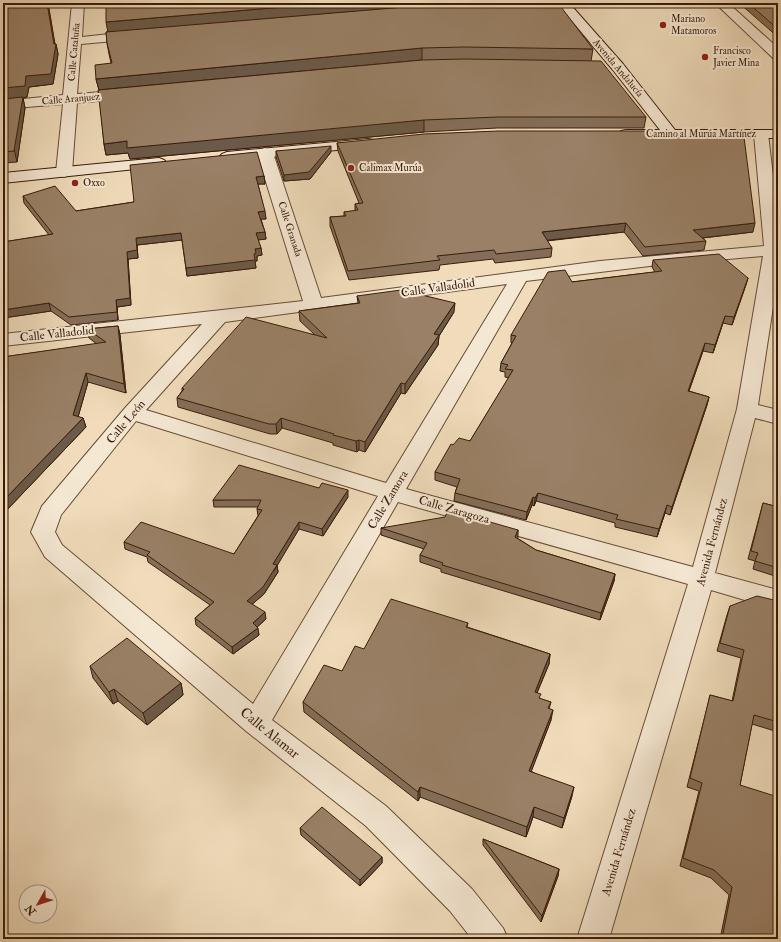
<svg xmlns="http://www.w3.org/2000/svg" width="781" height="942" viewBox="0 0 781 942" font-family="'IM FELL Double Pica',serif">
  <rect width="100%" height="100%" fill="#f0dcbb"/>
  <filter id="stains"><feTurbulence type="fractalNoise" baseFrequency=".005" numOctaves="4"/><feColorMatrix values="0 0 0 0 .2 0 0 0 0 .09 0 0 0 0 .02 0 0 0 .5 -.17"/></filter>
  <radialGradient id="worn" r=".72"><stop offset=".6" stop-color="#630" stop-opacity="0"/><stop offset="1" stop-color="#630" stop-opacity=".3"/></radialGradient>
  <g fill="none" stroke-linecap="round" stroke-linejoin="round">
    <!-- street casing -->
    <g stroke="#684c36" stroke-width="2">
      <path id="street" d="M72 3H84L82 37 137 31 141 32 143 35 141 38 137 39 81 44 77 94 127 90 132 91 134 94 132 97 127 98 77 103 72 172 69 175 64 177 59 175 56 172 63 104 3 109V101L63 95Z
        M715 3H728L778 48V59L773 58Z
        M761 130 766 131 768 134 778 218V274L758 405 778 410V424L755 418 715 573 778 590V610L711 590 609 939H577L688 584 398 502 272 720 386 806 472 889 503 928 508 939H472L450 911 366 826 246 731 45 557 31 532 42 506 125 408 202 324 3 346V334L303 301 257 153 260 150 265 148 270 150 273 153 321 298 600 261 764 246 754 134 756 131ZM763 256 737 409 693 567 406 489 526 281 658 265ZM507 284 386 483 146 410 225 322ZM136 421 378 496 253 704 62 545 55 532 61 515Z"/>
    </g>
    <!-- secondary casing -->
    <g stroke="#3a1c0a" stroke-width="2">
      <path id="secondary" d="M557 3H569L623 64 675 130H778V138H626L621 137 619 134 621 131 626 130H660L613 70Z
        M368 139 373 140 375 143 373 146 227 162 222 160 219 157 222 154 227 152Z
        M159 158 164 160 167 163 164 166 3 183V173Z"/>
    </g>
    <!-- street -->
    <use href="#street" fill="#f5e8d3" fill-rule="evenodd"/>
    <!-- secondary -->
    <use href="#secondary" fill="#f5e8d3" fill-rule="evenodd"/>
  </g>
  <!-- wall -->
  <path fill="#846e58" stroke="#3a1c0a" d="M3 3 49 9 55 44H56L58 54 53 84 29 87 27 97 23 98 25 108 17 162 3 163Z
    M739 3H778V37Z
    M106 32 593 49 591 61 646 117 644 128H497L424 132 130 159 128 153 106 155 104 144 99 90 96 79 111 63 109 54 107 43Z
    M659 137 753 232 703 238 706 241 704 250 643 256 624 232 547 241 552 248 551 257 495 263 493 259 440 265 439 270 349 280 330 226V217L344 216V212L355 211V204L359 203 338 151 337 143Z
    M276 151 331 152 310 179 284 181 276 157Z
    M264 176 265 184H258L266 219H261L265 232 266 239 258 240 261 248 262 255 257 256V261H255L256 268 187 276 182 240 137 245 138 258 128 259 131 305 117 307 118 320 71 325 51 311 3 318V242L49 235 24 203 23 196 76 211 134 202Z
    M653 260 748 278 732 325 723 323 713 353 703 351 689 391 709 397 707 405 670 515 665 513 657 537 615 527V523L536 501 534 506 532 505 526 520 454 501 455 493 457 487 435 480V472L453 445 470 441 509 378 505 377V372L500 371 501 363 512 343H511V335L572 282 655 272 652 267Z
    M357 296 454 312 439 336 438 345 405 394 401 393 365 452 359 450 357 452 333 445V443L282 428 277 434H270L178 407 177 398 182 391V388L314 334 300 321 299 311 358 303Z
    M118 326 120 335 126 393 88 382 78 417 83 418 86 427 3 514V357L97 344 89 338 87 329Z
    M348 497 323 536 299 529 277 565 278 572 264 594 252 604 266 619 257 627 259 635 233 654 196 625 195 618 210 605 148 562 147 557 125 549 124 542 234 554 258 516 257 509 258 507H214L213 500Z
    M763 503 778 507V577L753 569 755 561 748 559Z
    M381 528 518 530 517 538 536 550 615 574 614 581 600 620 441 572V569L420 562V555L424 549 381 535Z
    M778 601V732L752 724 740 785 778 939H720L729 895 711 878 680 866 699 791 687 787 708 704 710 695 732 701 741 658 717 651 727 615 730 606Z
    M468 623 467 627 550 654 549 664 537 693 540 699 551 702 549 709 551 720 531 771 572 796 562 828 533 817 526 837 420 797 418 801 304 712 303 702 342 671 364 649Z
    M90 666 181 683 183 695 147 725 118 701 113 704 93 678Z
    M300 828 382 857V863L360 886 301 835Z
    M483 839 559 869 558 876 541 922 483 845Z"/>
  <!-- shaded-wall -->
  <path fill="#6b5a47" stroke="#3a1c0a" d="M47 3H49V9L55 46 56 44 58 54 53 84 29 87 27 97 23 98 25 108 17 162 3 100V88L26 76Z
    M330 3H458L108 33 106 22Z
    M422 48V60L99 90 96 79Z
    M424 120V132L130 159 128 153 106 155 104 144 127 141Z
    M331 146V152L310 179 284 181V175Z
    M264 176 265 184H257L256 177Z
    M265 211 266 219H259L258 212Z
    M626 223 624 232 541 241 542 232Z
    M755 223 753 232 692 239 693 230Z
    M265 232 266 239 257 240 256 233Z
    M181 233 182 240 137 245 138 258 128 259 131 305 117 307 118 320 116 300 127 252 136 238Z
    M261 248 262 255 257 256V261H255L256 268 187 276 186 268 254 254 255 249Z
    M748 278 746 285 732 325 734 317Z
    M49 303 51 311 3 318V310Z
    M455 303 454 312 439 336 438 345 405 394V384L434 334Z
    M725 316 723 323 713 353 715 345Z
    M118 326 120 335 126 393 124 384Z
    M705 343 703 351 686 399 688 391Z
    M86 373 88 382 76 424 73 415Z
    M401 383V393L365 452V442Z
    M709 397 707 405 670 515 672 507Z
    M83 418 86 427 3 514V501Z
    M281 418 282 428 277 434 276 424Z
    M359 440V450L357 452 356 441Z
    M348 490V497L323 536 322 529Z
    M538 493 536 501 534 506 535 498Z
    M533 497 532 505 526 520 527 512Z
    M667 505 665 513 657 537 659 529Z
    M299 522V529L274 571 273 564Z
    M518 530V537L515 544V537Z
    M277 565 278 572 264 594 248 608 247 601Z
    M615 574 614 581 600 620 601 613Z
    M265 612 266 619 254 630 253 623Z
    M258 628 259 635 233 654 232 647Z
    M550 654 549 664 533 702 535 692Z
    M181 683 183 695 147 725 143 713Z
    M114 689 118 701 113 704 109 692Z
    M553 710 551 720 528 780 529 771Z
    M420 787V797L418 801V792Z
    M574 787 572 796 562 828 564 818Z
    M534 807 533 817 526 837 527 827Z
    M382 857V863L360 886V880Z
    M559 869 558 876 541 922 542 916Z"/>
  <!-- building -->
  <path fill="#998066" stroke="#3a1c0a" d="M3 3H47L54 44H56L51 74 26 76 25 86 3 88Z
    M106 3H330L106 22Z
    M453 3H558L593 49 464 47 422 48 96 79 95 65 112 63 107 43 106 32Z
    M748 3H778V29Z
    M464 59 601 61 646 117H498L424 120 127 148V141L104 144 98 90 422 60Z
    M23 97 14 151 3 152V99Z
    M498 131H654L659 137H744L755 223 693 230 706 241 645 247 626 223 542 232 552 248 496 254 494 250 437 256 440 260 348 271 330 217 346 216 344 212 358 210 355 204 363 203 337 143 424 134Z
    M331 146 309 172 284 175 276 151Z
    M257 152 264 176 256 177 265 211 258 212 265 232 256 233 261 248 255 249 256 253 254 254 255 260 186 268 181 233 136 238 137 250 127 252 130 298 116 300 117 312 69 317 49 303 3 310V242L53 234 23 196 55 186 76 211 134 202 130 165Z
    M719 254 748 278 734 317 725 316 715 345 705 343 688 391 709 397 672 507 667 505 659 529 616 519 618 515 538 493 535 498 533 497 527 512 455 493 460 479 435 472 451 444 453 445 459 438 470 441 513 370 505 369 508 365 501 363 516 336 511 335 548 272 565 270 572 282 662 271 653 260Z
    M401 290 455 303 434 334 439 335 405 384 401 383 365 442 359 440 356 441 333 435 334 434 281 418 276 424H269L177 398 184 389 182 388 246 317 327 338 299 311 360 303 357 296Z
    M118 326 124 384 86 373 73 415 83 418 3 501V357L106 342 87 329Z
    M239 465 319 488 322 483 348 490 322 529 299 522 273 564 277 565 263 587 247 601 265 612 253 623 258 628 232 647 195 618 214 602 147 555 150 552 124 542 141 522 234 554 262 510 257 509 261 500H213Z
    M763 503 778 507V568L755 561 758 553 751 551Z
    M448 510 518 530 515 537 536 550 615 574 601 613 442 565 443 563 420 555 427 543 381 528 445 517Z
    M757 596 778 601V722L754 715 740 785 778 797V939H722L732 887 714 870 683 858 702 783 690 778 710 695 733 701 744 650 720 643 730 606Z
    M391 599 468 623 466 627 550 654 535 692 541 694 539 698 551 702 548 708 553 710 529 771 574 787 564 818 534 807 527 827 420 787 418 792 303 702 324 665 342 671 355 646 364 649Z
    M127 638 181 683 143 713 114 689 109 692 90 666Z
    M322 807 382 857 360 880 300 828Z
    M483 839 559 869 542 916Z"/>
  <!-- markers -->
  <g fill="#8f2418" stroke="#f5e8d3" stroke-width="1.5">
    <circle cx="663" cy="25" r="4"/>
    <circle cx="705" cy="57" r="4"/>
    <circle cx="351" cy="168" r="4"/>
    <circle cx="75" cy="183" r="4"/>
  </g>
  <g text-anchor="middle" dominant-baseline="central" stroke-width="4" stroke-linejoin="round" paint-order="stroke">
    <!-- far-poi labels -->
    <g font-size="10" fill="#3a1c0a" stroke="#f5e8d3" text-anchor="start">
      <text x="671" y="19">Mariano<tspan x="671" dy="12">Matamoros</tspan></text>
      <text x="713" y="51">Francisco<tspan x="713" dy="12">Javier Mina</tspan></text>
      <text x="359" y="168">Calimax Murúa</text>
      <text x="83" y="183">Oxxo</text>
    </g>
    <!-- far-street labels -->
    <g font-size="10" fill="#3a1c0a" stroke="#f5e8d3">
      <text transform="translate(74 52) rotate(-85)">Calle Cataluña</text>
      <text transform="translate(618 68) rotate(50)">Avenida Andalucía</text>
      <text transform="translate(71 99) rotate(-5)">Calle Aranjuez</text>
      <text x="701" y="134">Camino al Murúa Martínez</text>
      <text transform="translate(290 229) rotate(72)">Calle Granada</text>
    </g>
    <!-- street labels -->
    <g font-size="12" fill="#3a1c0a" stroke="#f5e8d3">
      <text transform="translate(438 288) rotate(-8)">Calle Valladolid</text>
      <text transform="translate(57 334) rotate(-6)">Calle Valladolid</text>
      <text transform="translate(126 422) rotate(-50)">Calle León</text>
      <text transform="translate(388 500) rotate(-59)">Calle Zamora</text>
      <text transform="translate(454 510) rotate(16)">Calle Zaragoza</text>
      <text transform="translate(712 542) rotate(-75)">Avenida Fernández</text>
      <text transform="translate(619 852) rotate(-73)">Avenida Fernández</text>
    </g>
    <!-- near-street labels -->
    <g font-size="14" fill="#3a1c0a" stroke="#f5e8d3">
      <text transform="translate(270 733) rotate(39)">Calle Alamar</text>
    </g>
  </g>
  <!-- margin -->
  <rect width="781" height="942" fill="none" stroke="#f0dcbb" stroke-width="16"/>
  <rect x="4" y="4" width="773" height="934" fill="none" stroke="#3a1c0a" stroke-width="2"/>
  <rect x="8" y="8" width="765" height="926" fill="none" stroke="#3a1c0a"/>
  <!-- north arrow -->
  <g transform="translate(38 904) rotate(231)"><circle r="19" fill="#f5e8d3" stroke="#aa9683"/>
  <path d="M0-3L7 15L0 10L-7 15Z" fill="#8f2418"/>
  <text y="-6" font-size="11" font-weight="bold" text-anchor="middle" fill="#3a1c0a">N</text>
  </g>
  <rect width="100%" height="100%" filter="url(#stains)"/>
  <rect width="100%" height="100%" fill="url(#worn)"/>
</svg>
